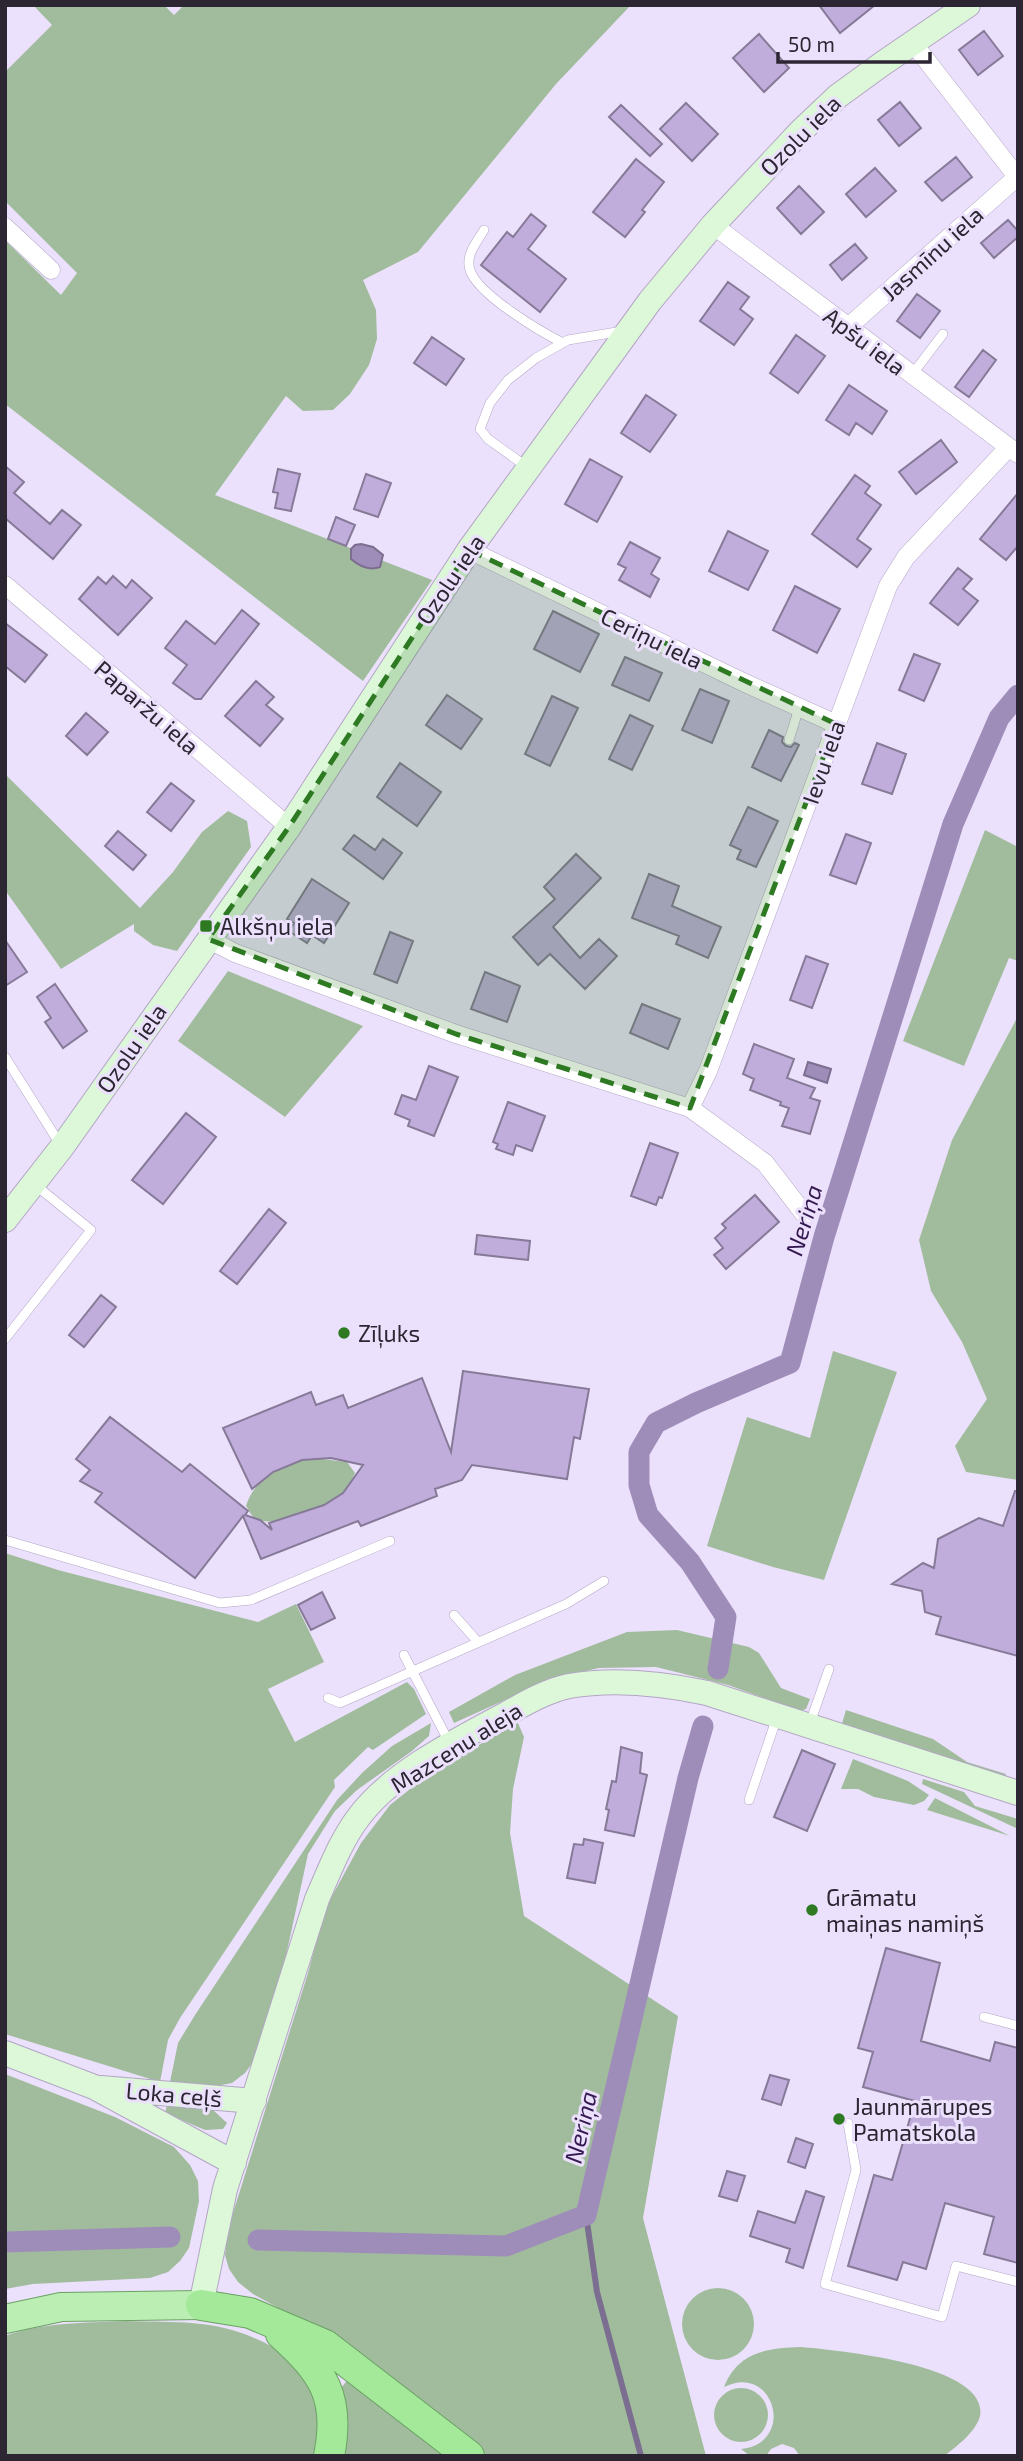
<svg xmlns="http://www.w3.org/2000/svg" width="1023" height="2461" viewBox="0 0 1023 2461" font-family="'Exo 2',sans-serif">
  <rect width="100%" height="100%" fill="#ece1fc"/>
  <!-- green -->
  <path fill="#a1bc9d" d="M33 5H164L174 15 184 5H631L556 84 418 252 363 280 376 310 377 339 369 365 350 394 333 410 303 411 286 396 215 495 432 580 363 681 5 404V240L61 295 77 273 5 201V72L52 25Z
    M5 774 140 908 173 872 202 832 228 811 247 821 251 847 177 951 153 945 134 931V924L61 969 5 890Z
    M985 830 1018 847V961L1009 958 964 1066 903 1041Z
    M228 971 363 1026 285 1117 178 1041Z
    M1018 1016V1480L966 1472 955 1446 987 1399 962 1342 931 1291 919 1240 952 1140Z
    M833 1351 897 1372 824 1580 773 1567 707 1546 747 1417 810 1438Z
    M314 1458 347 1462 355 1473C352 1479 349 1486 344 1492 331 1506 274 1529 256 1519 251 1516 249 1510 246 1506 255 1476 286 1462 314 1458Z
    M5 1553 58 1570 258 1622 296 1604 324 1662 268 1689 295 1742 407 1682 414 1689 426 1714 373 1750 368 1747 334 1780 335 1787 180 2018 168 2040 160 2082 5 2034Z
    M677 1630 749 1647 759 1653 781 1688 810 1699 806 1709 800 1711 728 1685 656 1667 599 1668 554 1678 454 1723 449 1712 515 1675 627 1632Z
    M846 1710 933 1739 967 1762 1006 1774 1004 1780 841 1727Z
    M431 1723 429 1736 412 1751 357 1790 335 1811 308 1854 284 1965 256 2058 245 2073 232 2083 216 2086 170 2082 178 2043 195 2015 337 1800 362 1773 392 1746Z
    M518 1723 524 1737 513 1789 510 1833 524 1916 678 2016 643 2218 706 2456H488L320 2331 253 2294 238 2282 229 2269 225 2255 228 2229 308 1973 325 1909 361 1843 390 1805 434 1770Z
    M853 1759 908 1781 929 1795 924 1801 914 1805 874 1797 858 1789H841Z
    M923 1779 964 1792 975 1806 1018 1819V1829L922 1784Z
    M935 1798 1010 1836 927 1810Z
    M5 2074 115 2117 174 2147 190 2165 198 2181 199 2201 189 2248 180 2261 168 2272 150 2278 33 2284 5 2289Z
    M168 2101 211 2108 227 2123 223 2129 205 2130 165 2113Z
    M682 2324a36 36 0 1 1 72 0a36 36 0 1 1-72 0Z
    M125 2321C184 2323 223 2318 276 2349 300 2363 316 2384 321 2413 323 2426 317 2443 316 2456H5V2336C43 2322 85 2323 125 2321Z
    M801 2347C834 2350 990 2364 980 2416 976 2432 956 2447 944 2456H800L794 2448 782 2444 771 2449 766 2456H750L741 2449C797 2443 774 2362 724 2387 738 2352 767 2348 801 2347Z
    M349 2378 451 2456H341V2388Z
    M714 2415a27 27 0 1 1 54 0a27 27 0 1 1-54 0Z"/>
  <!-- water -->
  <path fill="#9f8db9" stroke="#7c6e90" stroke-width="2" d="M361 544 373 547 383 555 380 567C369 571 359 566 351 559V549L355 545Z
    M808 1062 831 1069 827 1083 804 1075Z"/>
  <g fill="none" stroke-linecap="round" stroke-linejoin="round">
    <!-- stream -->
    <path stroke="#7c6e90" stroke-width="6" d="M586 2215 597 2292 641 2456"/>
    <!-- canal -->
    <path stroke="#9f8db9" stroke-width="21" d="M718 1669 726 1617 690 1562 648 1515 639 1485V1452L656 1423 696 1403 790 1363 824 1237 953 824 999 718 1018 695
      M258 2240 506 2246 586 2215 688 1778 703 1726
      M5 2242 170 2237"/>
  </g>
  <!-- building -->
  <path fill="#c0addb" stroke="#867a98" stroke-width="2" d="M819 5H875L840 33Z
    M984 31 1003 56 978 75 959 50Z
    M759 34 789 68 764 92 733 58Z
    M900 102 921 128 899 146 878 120Z
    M686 103 718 134 692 161 660 129Z
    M621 105 662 144 650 156 609 117Z
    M956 157 972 177 942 201 925 182Z
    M636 159 664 182 642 210 645 212 625 237 593 212Z
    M875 168 896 191 866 217 846 194Z
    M799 186 824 212 801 234 777 208Z
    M531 214 546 226 528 249 566 279 540 312 481 265 507 232 513 237Z
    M1008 220 1018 231V237L994 258 981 243Z
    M855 244 867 258 842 280 830 265Z
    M728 282 749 297 740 309 753 319 734 345 700 321Z
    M917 294 940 311 920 338 897 321Z
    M796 335 825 356 798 393 770 373Z
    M432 337 464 359 446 385 414 363Z
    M983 350 996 360 969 397 955 387Z
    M849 385 887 411 872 434 856 423 849 435 826 420Z
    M646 395 676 415 650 452 621 433Z
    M941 440 957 462 916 494 899 472Z
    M590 459 622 477 597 522 565 504Z
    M5 466 24 482 14 493 50 524 62 510 81 525 53 559 5 518Z
    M278 469 300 474 291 511 275 508 278 493 273 492Z
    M366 474 391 483 378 517 354 509Z
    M855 475 870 486 865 493 881 505 857 539 871 549 857 567 812 534Z
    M1018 493V546L1006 560 980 539Z
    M336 517 355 525 346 546 328 539Z
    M728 531 768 551 748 590 709 571Z
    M630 542 660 558 651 574 659 579 650 597 619 580 626 568 618 564Z
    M958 568 972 579 963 589 978 601 958 625 930 603Z
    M113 576 126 588 132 580 152 598 118 635 79 599 98 577 106 584Z
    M795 586 840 609 817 653 773 630Z
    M242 610 259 624 201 699H195L173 683 187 665 165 648 186 621 215 644Z
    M553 611 599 634 580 672 534 649Z
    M5 623 47 655 25 682 5 666Z
    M914 654 940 664 924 701 899 690Z
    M625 657 662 673 649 701 612 685Z
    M256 681 274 697 266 705 283 719 260 746 225 716Z
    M700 689 729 701 712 743 682 730Z
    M447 695 482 719 461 749 426 725Z
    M552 696 578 708 550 766 525 754Z
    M86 713 108 732 87 755 66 736Z
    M630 715 653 726 632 770 609 759Z
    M769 730 783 737 782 742 786 746 791 747 795 743 799 745 781 781 752 767Z
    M877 743 906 754 892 794 862 784Z
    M400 763 441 792 417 826 377 797Z
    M171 783 194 801 171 831 147 812Z
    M748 807 778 821 756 867 737 859 741 850 730 845Z
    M118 831 146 855 133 870 105 846Z
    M846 834 871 843 856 884 830 875Z
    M354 835 375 850 383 839 402 853 383 879 343 849Z
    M576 854 601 878 553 927 580 958 599 939 617 956 585 989 550 954 538 965 513 937 555 899 544 887Z
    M649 874 679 886 672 906 721 927 708 958 676 944 679 936 632 918Z
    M312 879 349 903 324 943 312 935 307 943 289 931 294 923 287 919Z
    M390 932 413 941 397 983 374 974Z
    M5 940 27 972 5 986Z
    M806 956 828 964 812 1008 790 1000Z
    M485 972 520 986 507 1022 471 1009Z
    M55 984 87 1031 63 1048 45 1022 51 1018 37 997Z
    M642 1004 680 1019 668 1049 630 1033Z
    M754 1044 794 1059 787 1078 815 1088 810 1098 820 1101 810 1134 782 1126 789 1108 780 1105 781 1102 750 1090 754 1079 743 1074Z
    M429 1066 458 1077 434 1136 408 1126 410 1120 395 1114 402 1095 416 1100Z
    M508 1102 545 1116 532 1151 516 1145 513 1155 496 1149 498 1144 493 1142Z
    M186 1113 216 1137 163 1204 132 1180Z
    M650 1143 678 1153 662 1198 659 1197 656 1205 631 1196Z
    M755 1195 779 1222 726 1269 714 1255 723 1248 715 1238 726 1228 722 1224Z
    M269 1209 286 1223 237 1284 220 1271Z
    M477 1235 530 1241 528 1260 475 1254Z
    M101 1295 116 1307 84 1347 69 1335Z
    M463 1371 589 1389 580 1439 574 1437 567 1479 472 1465 462 1480 435 1489 437 1496 361 1526 358 1521 261 1559 243 1516 195 1578 95 1502 102 1493 80 1481 90 1470 76 1459 110 1417 182 1472 190 1464 248 1511 245 1515 260 1520 272 1530 269 1523 324 1505 343 1493 363 1465 331 1458 302 1460 273 1472 252 1489 223 1428 311 1392 316 1405 343 1395 348 1408 422 1378 451 1452Z
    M1015 1491 1018 1492V1656L936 1634 941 1617 925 1612 922 1591 892 1584 923 1563 934 1568 938 1539 979 1518 1003 1526Z
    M322 1592 335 1618 311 1630 298 1605Z
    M621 1747 642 1753 640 1773 647 1775 634 1836 605 1830 609 1810 606 1809 612 1781 616 1782Z
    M802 1750 835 1764 807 1831 774 1817Z
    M584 1839 603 1843 595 1883 567 1878 574 1844 583 1845Z
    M886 1948 940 1963 921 2041 990 2061 995 2042 1018 2048V2263L984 2254 994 2217 945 2203 926 2269 903 2262 897 2280 848 2266 874 2175 892 2180 915 2101 863 2087 873 2052 858 2048Z
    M770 2075 789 2080 781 2105 762 2099Z
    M796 2138 813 2144 805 2168 788 2162Z
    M727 2171 745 2176 737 2201 719 2196Z
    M806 2191 824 2197 803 2268 786 2262 790 2249 750 2236 758 2211 795 2223Z"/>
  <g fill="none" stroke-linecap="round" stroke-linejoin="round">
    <!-- service casing -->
    <g stroke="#b3a6c5" stroke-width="10">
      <path id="service" d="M484 230C477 242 465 255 470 270 477 294 541 332 563 343
        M911 376 943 334
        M527 467 488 439 480 429 490 403 508 380 536 358 568 340 623 331
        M789 740 799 708
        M5 1057 60 1144
        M5 1339 91 1230 34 1184
        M5 1540 220 1603 251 1600 390 1541
        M454 1615 478 1642
        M404 1655 450 1744
        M328 1698 340 1703 566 1604 604 1581
        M810 1723 829 1669
        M749 1800 777 1717
        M984 2017 1018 2026
        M848 2123 856 2170 825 2284 942 2317 956 2266 1018 2282"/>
    </g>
    <!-- minor casing -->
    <g stroke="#b3a6c5" stroke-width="19">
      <path id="minor" d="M913 43 1018 178
        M713 225 1018 454
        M5 227 51 270
        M847 328 1017 177
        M469 550 745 683 836 724
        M5 585 289 827
        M208 939 235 953 456 1034 690 1108 765 1163 805 1215
        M690 1108 708 1071 888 586 906 557 1008 448"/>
    </g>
    <!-- secondary casing -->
    <g stroke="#b3a6c5" stroke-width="26">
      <path id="secondary" d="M5 1220 62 1147 289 827 469 550 650 301 713 225 801 131 838 96 882 64 968 5
        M5 2053 94 2087 234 2163
        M101 2088 254 2101
        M201 2305 225 2189 317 1899C329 1872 340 1842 358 1818 391 1773 457 1740 506 1714 526 1703 546 1691 569 1686 615 1678 661 1683 707 1693L1018 1793"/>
    </g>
    <!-- primary casing -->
    <g stroke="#6ba165" stroke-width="30">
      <path id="primary" d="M5 2319 61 2307 201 2305"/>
    </g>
    <!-- trunk casing -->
    <g stroke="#6ba165" stroke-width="32">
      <path id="trunk" d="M201 2305 250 2313 325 2345 469 2456
        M281 2334C323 2372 341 2397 329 2456"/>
    </g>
    <!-- service -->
    <use href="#service" stroke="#fff" stroke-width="9"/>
    <!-- minor -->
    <use href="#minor" stroke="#fff" stroke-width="18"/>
    <!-- secondary -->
    <use href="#secondary" stroke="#ddf7d9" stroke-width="24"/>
    <!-- primary -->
    <use href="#primary" stroke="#bbeeb3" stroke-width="28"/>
    <!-- trunk -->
    <use href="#trunk" stroke="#a4e89a" stroke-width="30"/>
  </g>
  <!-- marked area -->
  <path fill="#2d7a23" fill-opacity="0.2" stroke="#2d7a23" stroke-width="5" stroke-dasharray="14 9" stroke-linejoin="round" d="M469 550 836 724 690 1108 456 1034 208 939 289 827Z"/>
  <!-- markers -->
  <g fill="#2d7a23" stroke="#ece1fc" stroke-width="2.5">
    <rect x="199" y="919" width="14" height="14" rx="3.5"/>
    <circle cx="344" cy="1333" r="7"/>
    <circle cx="812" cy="1910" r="7"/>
    <circle cx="839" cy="2119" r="7"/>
  </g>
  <g text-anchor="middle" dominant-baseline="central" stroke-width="6" stroke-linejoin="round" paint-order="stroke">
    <!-- street labels -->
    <g font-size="23" fill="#2b2632" stroke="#ece1fc">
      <text transform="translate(800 135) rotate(-45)">Ozolu iela</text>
      <text transform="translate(932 253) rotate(-42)">Jasmīnu iela</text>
      <text transform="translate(865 341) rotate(37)">Apšu iela</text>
      <text transform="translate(450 579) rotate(-56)">Ozolu iela</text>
      <text transform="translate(652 638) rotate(26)">Ceriņu iela</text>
      <text transform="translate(147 707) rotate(41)">Paparžu iela</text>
      <text transform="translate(823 762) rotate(-71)">Ievu iela</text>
      <text transform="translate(131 1048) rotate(-55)">Ozolu iela</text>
      <text transform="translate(456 1747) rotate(-32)">Mazcenu aleja</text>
      <text transform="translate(174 2094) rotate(5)">Loka ceļš</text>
    </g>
    <!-- poi labels -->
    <g font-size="23" fill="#2b2632" stroke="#ece1fc" text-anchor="start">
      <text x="220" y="926">Alkšņu iela</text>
      <text x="358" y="1333">Zīļuks</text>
      <text x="826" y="1897">Grāmatu<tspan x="826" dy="26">maiņas namiņš</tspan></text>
      <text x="853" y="2106">Jaunmārupes<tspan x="853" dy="26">Pamatskola</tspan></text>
    </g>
    <!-- water labels -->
    <g font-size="24" font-style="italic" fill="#341950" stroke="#ece1fc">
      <text transform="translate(803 1220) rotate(-73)">Neriņa</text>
      <text transform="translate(580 2127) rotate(-77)">Neriņa</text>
    </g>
  </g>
  <!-- border -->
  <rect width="1023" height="2461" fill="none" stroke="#2b2632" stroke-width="14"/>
  <!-- scale -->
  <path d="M778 52v10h152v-10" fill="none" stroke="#2b2632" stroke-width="3.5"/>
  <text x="788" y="52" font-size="21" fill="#2b2632" stroke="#ece1fc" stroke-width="5" paint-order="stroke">50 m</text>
</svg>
